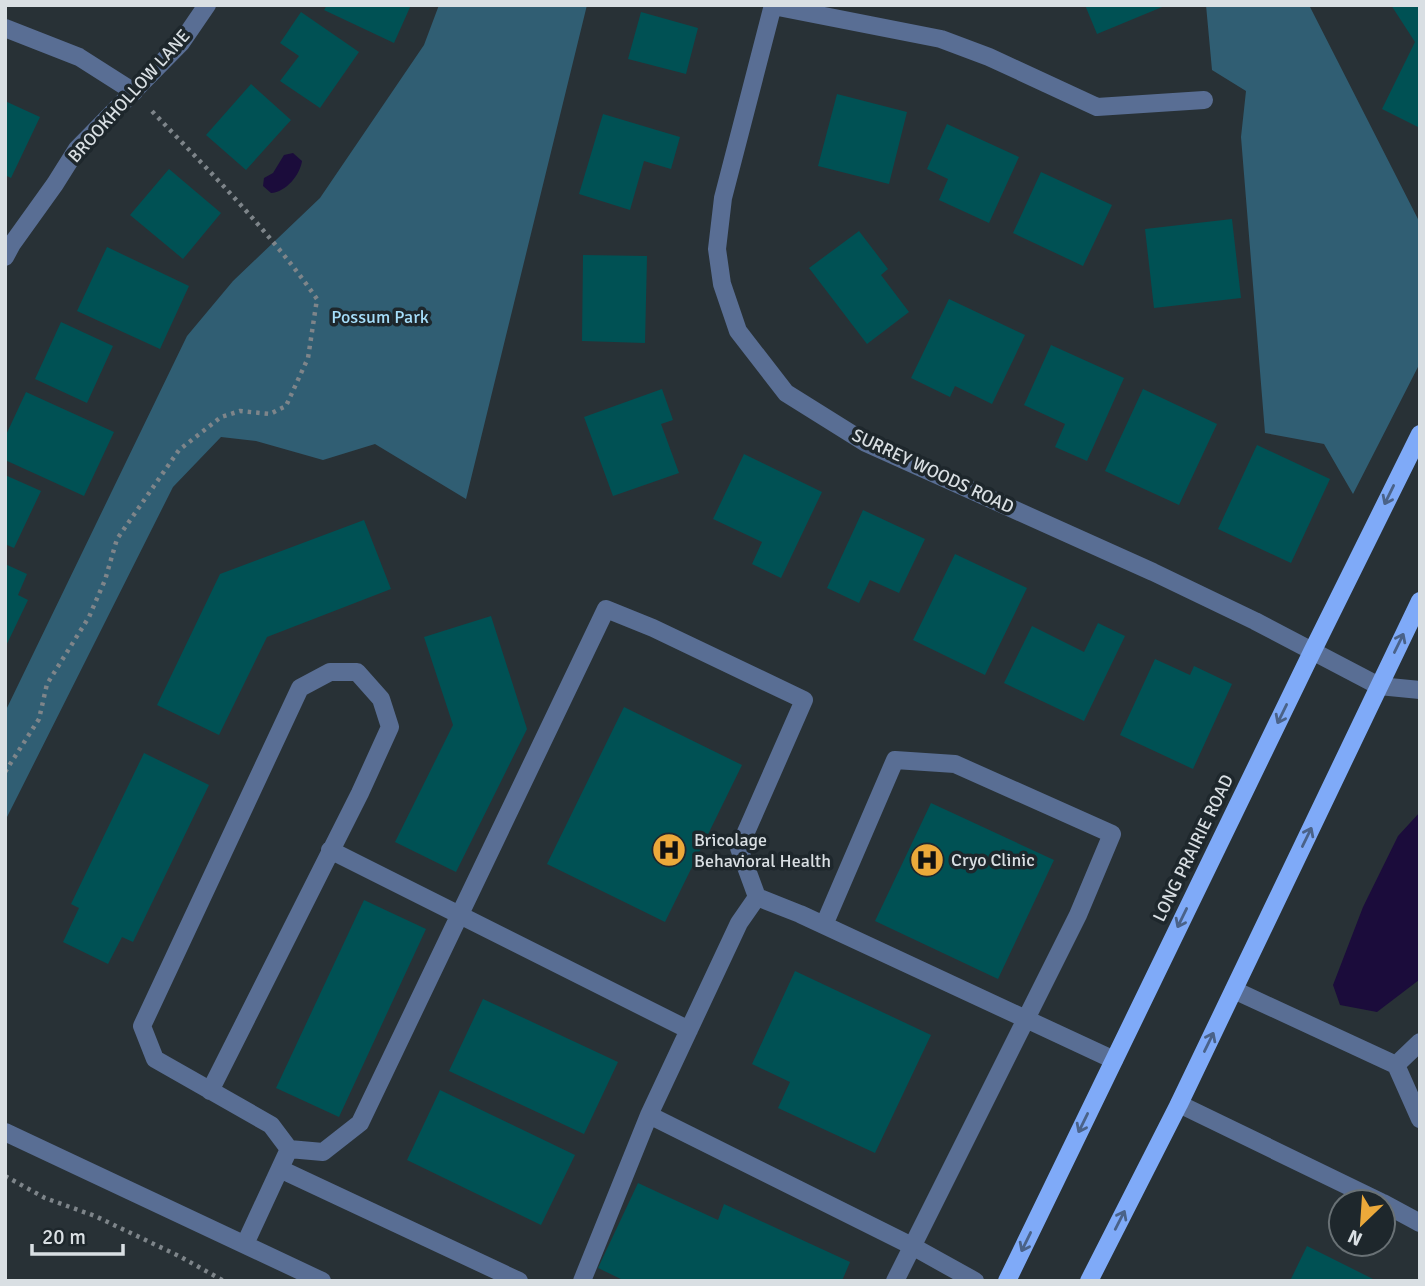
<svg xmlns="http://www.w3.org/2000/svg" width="1425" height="1286" viewBox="0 0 1425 1286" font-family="Signika,sans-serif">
  <rect width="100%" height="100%" fill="#283136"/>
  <!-- green -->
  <path fill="#305e73" d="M439 5H587L466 499 375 444 323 460 256 441 221 437 173 487 5 821V712L187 336 233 281 320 198 424 45Z
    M1206 5H1309L1420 223V363L1353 494 1324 444 1265 433 1241 137 1246 91 1212 70Z"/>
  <!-- water -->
  <path fill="#1b0c3b" d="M293 153 302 161C300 175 286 192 271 193L263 186 264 178 273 173 284 155Z
    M1420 812C1420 868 1416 924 1419 980L1377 1012 1340 1005 1333 985 1363 907 1398 836Z"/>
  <!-- building -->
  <path fill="#005154" d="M327 5H411L394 43 324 10Z
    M1085 5H1167L1097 34Z
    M1391 5H1420V128L1382 109 1415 42Z
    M301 12 359 52 320 108 280 81 299 56 280 43Z
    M641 12 698 28 686 74 628 59Z
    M251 84 291 120 246 170 206 135Z
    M837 94 907 112 889 184 818 166Z
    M5 101 40 117 11 178 5 175Z
    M603 114 680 137 671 169 644 161 630 210 579 194Z
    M947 124 1019 157 989 223 939 200 948 179 927 169Z
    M169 169 221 213 183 259 130 215Z
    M1041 172 1112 205 1083 266 1013 233Z
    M1232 219 1241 298 1154 308 1145 229Z
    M859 231 888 269 881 275 909 312 867 344 809 268Z
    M107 247 189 286 160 349 77 311Z
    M583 255 647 256 645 343 582 341Z
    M949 299 1025 335 992 404 955 386 950 397 911 378Z
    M61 322 113 346 87 403 35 379Z
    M1051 345 1124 378 1087 461 1055 447 1065 424 1024 405Z
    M662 389 673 420 661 424 679 473 613 496 584 417Z
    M1143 389 1217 424 1179 505 1105 471Z
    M26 392 114 432 84 496 5 460V437Z
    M1257 445 1330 479 1291 563 1218 529Z
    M744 454 822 492 781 578 752 564 762 542 713 519Z
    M5 475 41 491 14 548 5 544Z
    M863 510 925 539 899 593 870 580 859 603 827 588Z
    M364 520 391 589 267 637 219 735 157 705 220 574Z
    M955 554 1027 588 985 675 913 640Z
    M5 564 27 574 18 595 28 600 5 648Z
    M491 616 527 729 456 872 395 842 453 725 424 637Z
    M1098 623 1125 636 1084 721 1004 683 1032 626 1084 652Z
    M1155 659 1190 675 1194 666 1232 684 1193 769 1120 735Z
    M624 707 742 765 665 922 547 864Z
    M144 753 209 785 133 942 122 937 108 964 63 942 79 908 71 904Z
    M931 803 1054 860 998 979 875 921Z
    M364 900 426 929 339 1117 276 1088Z
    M795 971 931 1035 875 1153 778 1108 790 1082 752 1064Z
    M483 999 618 1062 584 1134 449 1071Z
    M440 1090 575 1155 541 1225 407 1160Z
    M638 1183 718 1220 724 1204 850 1262 842 1281H625L598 1268Z
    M1307 1246 1377 1281H1290Z"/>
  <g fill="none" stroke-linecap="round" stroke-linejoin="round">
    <!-- path -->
    <path stroke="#7e858a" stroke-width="4.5" stroke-dasharray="3.5 5" stroke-linecap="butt" d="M5 772 39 719 47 684 89 617 105 580 117 539 179 450 221 417 240 411 270 414 286 406 308 358 317 299C268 229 207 169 149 108
      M5 1176 45 1198 95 1216 179 1256 224 1281"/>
    <!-- minor -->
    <path stroke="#596e94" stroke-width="18" d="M773 5 723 198 717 249 722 284 738 331 786 393 866 443 1153 572 1255 621 1379 686 1420 690
      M773 6 941 39 989 57 1097 107 1204 100
      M5 28 79 57 134 92
      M5 257 12 244 55 184 77 149 181 43 207 5
      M330 850 689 1030
      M824 925 895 760 955 764 1112 834 1078 915 895 1281
      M1234 990 1396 1065 1420 1119
      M1396 1065 1420 1042
      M210 1091 360 793 390 727 381 699 357 672H330L300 688 142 1026 155 1059 271 1125 289 1149
      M1179 1104 1381 1202
      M649 1115 912 1246 975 1281
      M5 1132 322 1281
      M280 1169 519 1281
      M1383 1203 1420 1223
      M245 1244 289 1149 323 1152 360 1123 606 609 653 628 804 700 739 848 757 897
      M582 1281 649 1115 739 923 757 897 800 914 1114 1060"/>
    <!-- major -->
    <path stroke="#7faaf8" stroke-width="18" d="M1007 1281 1312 652 1420 434
      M1089 1281 1179 1104 1420 601"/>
  </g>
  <!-- one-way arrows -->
  <defs><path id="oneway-shaft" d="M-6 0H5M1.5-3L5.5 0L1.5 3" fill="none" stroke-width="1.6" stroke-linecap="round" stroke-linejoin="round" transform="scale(1.75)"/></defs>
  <g stroke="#4a6288">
    <use href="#oneway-shaft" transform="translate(1389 495) rotate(116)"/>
    <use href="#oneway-shaft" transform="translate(1399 643) rotate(-64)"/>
    <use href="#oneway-shaft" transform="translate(1282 714) rotate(116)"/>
    <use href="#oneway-shaft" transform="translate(1307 837) rotate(-64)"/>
    <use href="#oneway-shaft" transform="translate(1182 918) rotate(116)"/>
    <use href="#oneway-shaft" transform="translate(1209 1042) rotate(-64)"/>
    <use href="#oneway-shaft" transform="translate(1083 1123) rotate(116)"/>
    <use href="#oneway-shaft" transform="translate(1120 1220) rotate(-63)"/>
    <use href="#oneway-shaft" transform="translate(1026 1242) rotate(116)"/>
  </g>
  <!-- icons -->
  <defs>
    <g id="hospital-disc" transform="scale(1.75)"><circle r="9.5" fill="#eca93a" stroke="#1e272c"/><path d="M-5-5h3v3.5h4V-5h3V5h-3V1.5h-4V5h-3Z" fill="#111"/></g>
  </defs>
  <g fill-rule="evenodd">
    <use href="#hospital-disc" x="669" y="850"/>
    <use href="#hospital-disc" x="927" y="860"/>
  </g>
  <g text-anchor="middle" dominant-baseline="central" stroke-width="7" stroke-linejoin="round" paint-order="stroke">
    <!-- street labels -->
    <g font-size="18" fill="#d9dfe3" stroke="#1e272c">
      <text transform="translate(129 96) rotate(-48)">BROOKHOLLOW LANE</text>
      <text transform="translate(933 471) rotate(25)">SURREY WOODS ROAD</text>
      <text transform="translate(1193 848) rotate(-64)">LONG PRAIRIE ROAD</text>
    </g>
    <!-- park labels -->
    <g font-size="18" fill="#a6defa" stroke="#1e272c">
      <text x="380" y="317">Possum Park</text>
    </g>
    <!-- poi labels -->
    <g font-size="18" fill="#d9dfe3" stroke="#1e272c" text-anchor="start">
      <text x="694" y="840">Bricolage<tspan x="694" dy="21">Behavioral Health</tspan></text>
      <text x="951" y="860">Cryo Clinic</text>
    </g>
  </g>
  <!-- border -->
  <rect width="1425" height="1286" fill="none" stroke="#d9dfe3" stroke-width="14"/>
  <!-- north arrow -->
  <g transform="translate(1362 1223) rotate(205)"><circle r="33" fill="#1e272c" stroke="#697175" stroke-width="2"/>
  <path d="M0-5L12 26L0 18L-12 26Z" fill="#eca93a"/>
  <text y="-10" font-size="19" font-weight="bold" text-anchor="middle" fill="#d9dfe3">N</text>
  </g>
  <!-- scale -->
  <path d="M32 1244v10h91v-10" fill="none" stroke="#d9dfe3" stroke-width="3.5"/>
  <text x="42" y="1244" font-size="21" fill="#d9dfe3" stroke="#1e272c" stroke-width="5" paint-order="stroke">20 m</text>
</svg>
